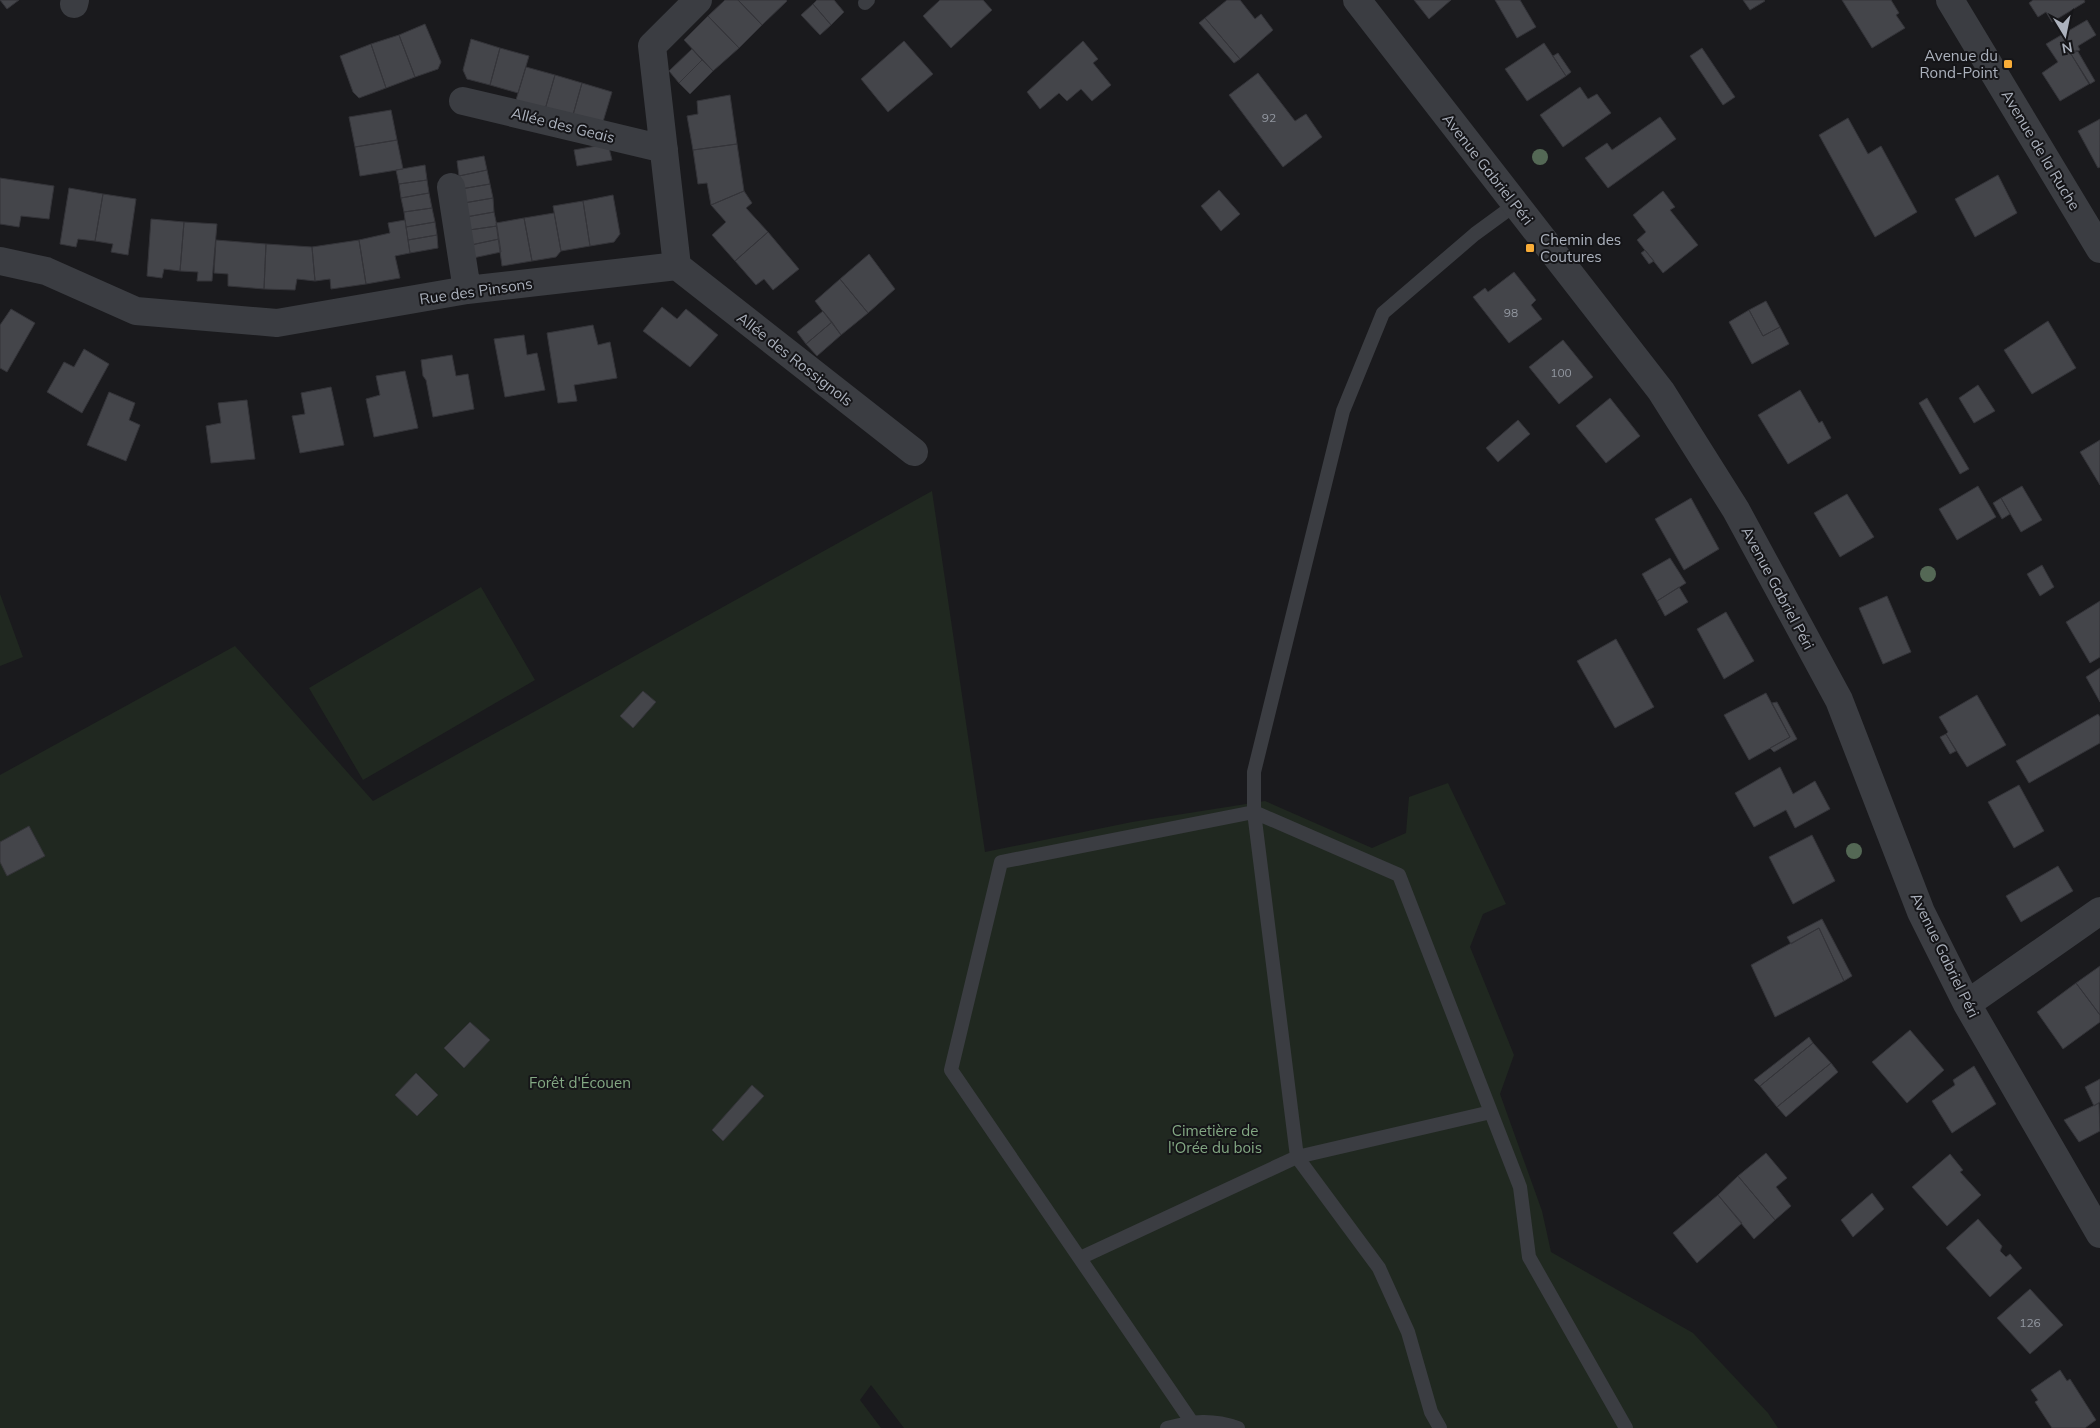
<svg xmlns="http://www.w3.org/2000/svg" width="2100" height="1428" viewBox="0 0 2100 1428" font-family="Mulish,sans-serif">
  <rect width="100%" height="100%" fill="#1a1a1d"/>
  <!-- green -->
  <path fill="#202820" d="M932 491 985 852 1132 822 1265 801 1372 848 1406 833 1409 797 1448 783 1506 904 1483 914 1470 947 1514 1055 1500 1094 1542 1211 1551 1252 1693 1333 1768 1413 1778 1428H904L871 1385 860 1400 881 1428H0V775L235 646 373 801Z
    M481 587 535 680 363 780 309 688Z
    M0 594 23 657 0 666Z"/>
  <!-- building -->
  <path fill="#44454a" stroke="#343439" d="M0 0H19L7 9Z
    M725 0H738L762 25 739 48 708 16Z
    M738 0H786L787 1 762 25Z
    M817 0H834L844 12 831 25 813 4Z
    M940 0H983L992 10 951 48 923 16Z
    M1227 0H1240L1255 19 1261 14 1273 30 1240 59 1205 18Z
    M1414 0H1451L1429 19Z
    M1495 0H1520L1536 27 1517 38Z
    M1743 0H1764L1765 1 1750 10Z
    M1842 0H1891L1899 13 1896 15 1905 28 1872 48Z
    M2033 0H2084L2085 2 2052 22 2046 12 2038 17 2029 3Z
    M813 4 831 25 820 35 801 15Z
    M708 16 739 48 713 71 684 40Z
    M1205 18 1240 59 1234 63 1199 23Z
    M2087 20 2096 35 2078 46 2080 50 2071 54 2089 84 2060 101 2042 73 2058 62 2046 44Z
    M425 24 441 62 438 69 415 77 399 35Z
    M399 35 415 77 386 88 371 44Z
    M471 39 500 48 490 85 467 79 463 70Z
    M904 41 933 74 888 112 861 79Z
    M1083 41 1098 59 1093 63 1111 85 1092 101 1081 89 1067 101 1059 93 1040 109 1027 92Z
    M1544 43 1566 76 1527 101 1505 69Z
    M371 44 386 88 359 98 353 92 340 56Z
    M500 48 529 56 518 93 490 85Z
    M1702 48 1735 97 1723 105 1690 56Z
    M692 49 702 60 679 83 669 71Z
    M2077 50 2095 81 2090 84 2071 54Z
    M1558 53 1571 72 1566 76 1553 56Z
    M702 60 713 71 690 94 679 83Z
    M526 67 555 75 544 113 516 100Z
    M1258 73 1295 121 1306 114 1322 137 1283 167 1229 95Z
    M555 75 582 83 571 122 544 113Z
    M582 83 612 92 602 125 571 122Z
    M1580 87 1588 99 1597 94 1611 113 1563 147 1540 115Z
    M730 95 737 144 693 150 687 116 698 114 697 101Z
    M391 110 397 140 355 147 349 117Z
    M1660 117 1676 139 1608 188 1585 158 1607 143 1612 150Z
    M1848 118 1868 154 1881 146 1917 212 1875 237 1819 135Z
    M2100 119V167L2098 168 2078 131Z
    M397 140 403 169 360 176 355 147Z
    M608 144 612 160 577 166 574 150Z
    M737 144 744 191 711 205 707 183 698 184 693 150Z
    M484 156 487 170 459 176 457 161Z
    M425 165 427 180 399 184 396 170Z
    M487 170 490 184 461 189 459 176Z
    M1998 175 2017 213 1975 237 1955 199Z
    M0 178 54 186 49 219 21 216 19 227 0 224Z
    M427 180 429 193 401 198 399 184Z
    M490 184 493 198 464 203 461 189Z
    M69 188 103 194 95 241 78 239 76 247 60 244Z
    M1219 190 1240 214 1221 231 1201 206Z
    M744 191 752 203 746 208 768 232 735 261 712 235 726 222 711 205Z
    M1663 191 1675 207 1670 210 1698 245 1663 273 1637 240 1646 232 1633 215Z
    M429 193 432 208 404 212 401 198Z
    M103 194 136 199 128 255 111 252 113 244 95 241Z
    M613 195 620 234 614 242 590 246 583 201Z
    M493 198 494 212 466 217 464 203Z
    M583 201 590 246 561 251 553 206Z
    M432 208 435 222 406 227 404 212Z
    M494 212 497 226 469 230 466 217Z
    M554 213 561 251 556 257 532 261 524 218Z
    M524 218 532 261 502 266 496 223Z
    M151 219 184 222 180 271 164 269 162 278 147 276Z
    M405 220 410 253 395 256 400 278 366 284 359 240 390 233 388 223Z
    M184 222 217 224 212 281H197L198 272 180 271Z
    M435 222 437 235 408 240 406 227Z
    M497 226 499 239 471 245 469 230Z
    M768 232 799 269 773 290 764 279 756 285 735 261Z
    M437 235 438 248 410 253 408 240Z
    M499 239 501 252 473 258 471 245Z
    M216 240 266 244 264 289 228 286V274L214 273Z
    M359 240 366 284 331 289 330 279 315 281 312 247Z
    M266 244 312 247 315 281 297 279 295 290 264 289Z
    M1645 250 1654 261 1649 264 1641 253Z
    M869 254 895 289 868 313 840 279Z
    M1514 272 1536 300 1531 305 1542 319 1509 343 1473 297 1485 288 1488 292Z
    M840 279 868 313 841 335 815 301Z
    M1766 301 1780 327 1763 336 1749 310Z
    M662 307 677 319 686 309 718 335 690 367 643 331Z
    M11 309 35 323 7 372 0 368V325Z
    M1749 310 1763 336 1780 327 1789 344 1752 364 1729 322Z
    M823 311 832 322 806 344 797 332Z
    M2048 321 2076 368 2032 394 2004 350Z
    M832 322 841 335 817 356 806 344Z
    M593 325 598 345 610 342 617 378 574 385 577 401 558 403 547 333Z
    M524 335 527 355 537 353 545 390 505 397 494 339Z
    M1563 340 1593 377 1559 404 1529 367Z
    M84 349 109 364 82 413 47 392 64 362 74 367Z
    M452 355 456 376 468 374 474 409 433 417 426 380 423 376 421 360Z
    M405 371 418 428 374 437 366 399 380 395 376 376Z
    M1978 385 1995 411 1974 423 1959 398Z
    M331 387 344 445 300 453 292 416 305 414 301 393Z
    M1800 390 1819 423 1822 421 1831 438 1788 464 1758 415Z
    M109 392 135 403 129 420 140 425 126 461 87 445Z
    M1610 398 1640 436 1606 463 1576 426Z
    M1927 398 1969 469 1960 474 1919 403Z
    M247 400 255 459 211 463 206 426 221 423 218 403Z
    M1518 420 1530 434 1498 462 1486 448Z
    M2100 440V485L2080 452Z
    M1978 486 1996 517 1957 540 1939 509Z
    M2022 486 2042 520 2021 532 2001 498Z
    M1847 494 1874 537 1840 557 1814 513Z
    M1691 498 1719 549 1684 570 1655 519Z
    M2001 498 2010 514 2002 519 1993 503Z
    M1670 558 1686 583 1657 601 1642 574Z
    M2042 565 2054 587 2040 596 2027 574Z
    M1679 587 1688 602 1665 616 1657 601Z
    M1887 596 1911 652 1883 664 1859 608Z
    M2100 601V657L2090 663 2066 622Z
    M1726 612 1754 661 1724 679 1697 629Z
    M1616 639 1654 707 1615 728 1577 661Z
    M2100 668V702L2086 677Z
    M643 691 656 702 633 728 620 716Z
    M1766 693 1790 737 1749 760 1724 715Z
    M1977 695 2006 745 1967 767 1946 734 1948 732 1939 717Z
    M1777 702 1797 739 1774 752 1770 748 1790 737 1772 703Z
    M2098 714 2100 717V743L2029 783 2016 761Z
    M1946 734 1956 751 1950 754 1940 737Z
    M1780 767 1793 794 1815 781 1830 809 1795 828 1786 810 1754 827 1735 793Z
    M2019 785 2044 831 2014 848 1988 802Z
    M29 826 45 856 7 876 0 862V842Z
    M1812 835 1835 881 1793 904 1769 857Z
    M2058 866 2073 891 2021 922 2006 896Z
    M1822 919 1852 976 1844 981 1819 928 1791 944 1787 937Z
    M1819 928 1844 981 1775 1017 1751 965Z
    M2100 966V1015L2076 983Z
    M2076 983 2100 1015V1022L2063 1049 2037 1012Z
    M470 1022 490 1040 464 1068 444 1048Z
    M1910 1030 1944 1070 1907 1103 1872 1062Z
    M1809 1037 1813 1043 1760 1086 1754 1080Z
    M1813 1043 1831 1063 1777 1107 1760 1086Z
    M1831 1063 1838 1072 1786 1117 1777 1107Z
    M1974 1066 1996 1104 1952 1133 1932 1101 1955 1085 1953 1080Z
    M416 1073 438 1095 417 1116 395 1095Z
    M2100 1079V1102L2094 1106 2085 1087Z
    M752 1085 764 1096 723 1141 712 1130Z
    M2099 1103 2100 1131 2079 1142 2064 1120Z
    M1766 1153 1787 1178 1776 1187 1791 1206 1775 1220 1738 1176Z
    M1950 1154 1963 1170 1960 1172 1981 1195 1947 1226 1912 1187Z
    M1738 1176 1775 1220 1754 1239 1718 1195Z
    M1872 1193 1884 1209 1853 1237 1841 1220Z
    M1718 1195 1742 1223 1697 1263 1673 1233Z
    M1978 1219 2002 1246 2000 1251 2006 1257 2010 1254 2022 1268 1990 1297 1946 1248Z
    M2030 1289 2063 1325 2030 1354 1997 1318Z
    M2060 1370 2067 1381 2070 1379 2096 1420 2085 1428H2052L2035 1402 2038 1400 2031 1390Z"/>
  <g fill="none" stroke-linecap="round" stroke-linejoin="round">
    <!-- service -->
    <path stroke="#3b3d42" stroke-width="14" d="M865 3 868 0
      M1254 812 1399 875 1520 1187 1529 1257 1626 1428
      M1254 812 1297 1157 1379 1268 1408 1332 1431 1412 1440 1428
      M1080 1258 1297 1157 1491 1112
      M1191 1421 951 1070 1001 862 1254 812V772L1343 411 1383 313 1475 234 1516 204
      M1167 1428C1193 1421 1212 1419 1238 1428"/>
    <!-- minor -->
    <path stroke="#3b3d42" stroke-width="28" d="M1357 0 1661 391 1736 510 1839 700 1921 912 1967 1004 2100 1234
      M1950 0 2100 249
      M74 4 75 0
      M463 101 664 149
      M451 187 467 290
      M0 261 46 271 136 311 277 323 467 290 677 266
      M677 266 914 452
      M677 266 652 46 698 0
      M1967 1004 2100 911"/>
  </g>
  <!-- trees -->
  <g fill="#546855">
    <circle cx="1540" cy="157" r="8"/>
    <circle cx="1928" cy="574" r="8"/>
    <circle cx="1854" cy="851" r="8"/>
  </g>
  <!-- markers -->
  <g fill="#f8ac37" stroke="#151518" stroke-width="2">
    <rect x="2003" y="59" width="10" height="10" rx="2.5"/>
    <rect x="1525" y="243" width="10" height="10" rx="2.5"/>
  </g>
  <g text-anchor="middle" dominant-baseline="central" stroke-width="4" stroke-linejoin="round" paint-order="stroke">
    <!-- number labels -->
    <g font-size="12" fill="#9297a0">
      <text x="1269" y="117">92</text>
      <text x="1511" y="312">98</text>
      <text x="1561" y="372">100</text>
      <text x="2030" y="1322">126</text>
    </g>
    <!-- poi labels -->
    <g font-size="15" fill="#acb2bd" stroke="#151518" text-anchor="end">
      <text x="1998" y="55">Avenue du<tspan x="1998" dy="17">Rond-Point</tspan></text>
      <text x="1540" y="239" text-anchor="start">Chemin des<tspan x="1540" dy="17">Coutures</tspan></text>
    </g>
    <!-- street labels -->
    <g font-size="15" fill="#acb2bd" stroke="#151518">
      <text transform="translate(563 125) rotate(14)">Allée des Geais</text>
      <text transform="translate(2041 150) rotate(59)">Avenue de la Ruche</text>
      <text transform="translate(1488 169) rotate(52)">Avenue Gabriel Péri</text>
      <text transform="translate(476 291) rotate(-8)">Rue des Pinsons</text>
      <text transform="translate(795 359) rotate(38)">Allée des Rossignols</text>
      <text transform="translate(1778 588) rotate(62)">Avenue Gabriel Péri</text>
      <text transform="translate(1945 955) rotate(64)">Avenue Gabriel Péri</text>
    </g>
    <!-- park labels -->
    <g font-size="15" fill="#83a883" stroke="#151518">
      <text x="580" y="1082">Forêt d'Écouen</text>
      <text x="1215" y="1130">Cimetière de<tspan x="1215" dy="17">l'Orée du bois</tspan></text>
    </g>
  </g>
  <!-- north arrow -->
  <g transform="translate(2065 35) rotate(170)" stroke="#151518" stroke-width="4" paint-order="stroke">
  <path d="M0-4L9 19L0 12L-9 19Z" fill="#acb2bd"/>
  <text y="-8" font-size="14" font-weight="bold" text-anchor="middle" fill="#acb2bd">N</text>
  </g>
</svg>
